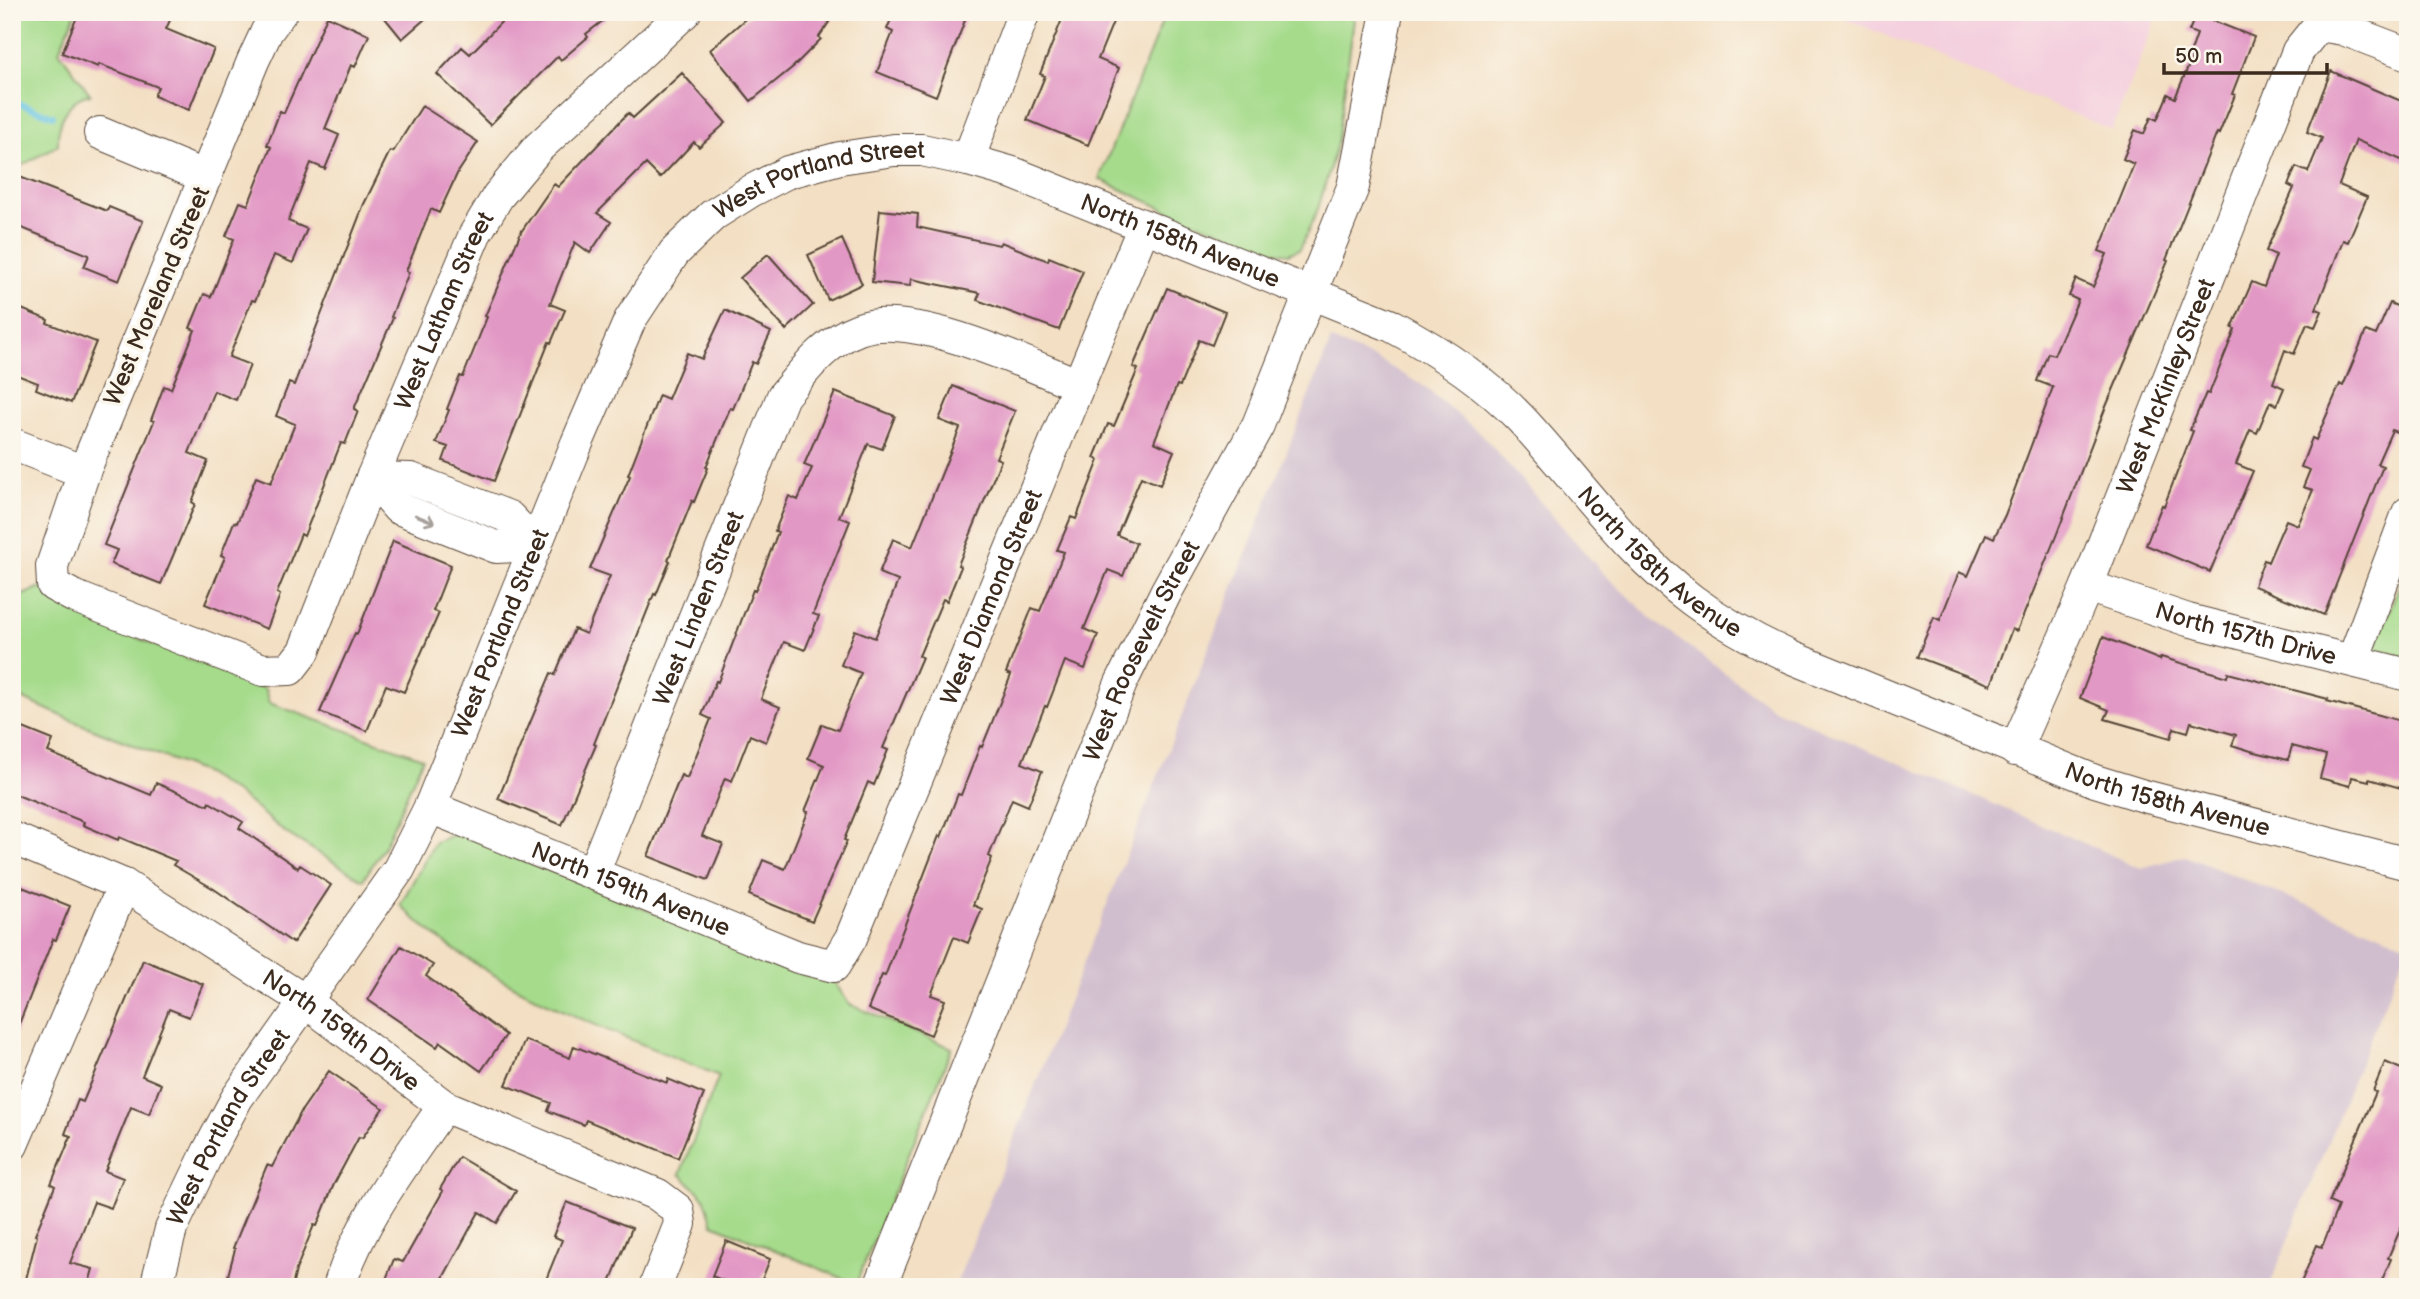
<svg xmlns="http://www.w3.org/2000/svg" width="2420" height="1299" viewBox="0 0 2420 1299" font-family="'Balsamiq Sans',sans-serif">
  <rect width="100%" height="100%" fill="#fbf7ec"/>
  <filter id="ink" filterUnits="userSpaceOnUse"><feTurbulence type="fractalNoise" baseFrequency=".0143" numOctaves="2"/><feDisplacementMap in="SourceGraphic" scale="14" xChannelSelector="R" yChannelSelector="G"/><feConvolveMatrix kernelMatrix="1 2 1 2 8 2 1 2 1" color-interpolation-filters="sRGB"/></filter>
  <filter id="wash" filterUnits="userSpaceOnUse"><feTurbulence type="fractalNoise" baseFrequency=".00686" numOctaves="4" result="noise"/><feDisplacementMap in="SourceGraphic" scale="28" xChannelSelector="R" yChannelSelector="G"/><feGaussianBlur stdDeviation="1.57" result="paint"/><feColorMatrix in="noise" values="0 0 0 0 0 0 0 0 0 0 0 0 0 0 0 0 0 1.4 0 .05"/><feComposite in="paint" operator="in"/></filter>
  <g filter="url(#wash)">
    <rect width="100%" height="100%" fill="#f3dfc3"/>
    <!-- built -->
    <path fill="#f4cfde" d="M1829 12H2159L2112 130Z"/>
    <!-- industrial -->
    <path fill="#d0bdce" d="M1331 340 1377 359 1422 385 1482 435 1601 571 1655 622 1774 709 2141 868 2185 856 2408 945 2269 1287H955Z"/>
    <!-- green -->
    <path fill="#a6db8c" stroke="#708255" stroke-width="2" d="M12 12H76L59 51 90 94C66 99 57 124 58 145L12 171Z
      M1166 12H1355L1337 144 1318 209 1300 249 1288 254 1276 252 1177 215 1099 179Z
      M2408 563V658L2374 649Z
      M41 587 93 618 149 643 265 689 269 703 423 758 384 847 363 880 286 833 241 796 200 771 78 723 12 694V600Z
      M458 833 809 976 833 980 849 1004 952 1048 856 1284 713 1224 704 1197 680 1174 719 1076C609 1029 487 990 400 905L435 842Z"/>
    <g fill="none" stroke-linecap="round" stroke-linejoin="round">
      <!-- stream -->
      <path stroke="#65c4e3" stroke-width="6" d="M12 101 53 116"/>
    </g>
    <g id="blocks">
      <!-- building -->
      <path fill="#e298c5" d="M79 12H156L171 18 166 29 214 49 189 110 154 96 158 87 99 64 98 67 62 53Z
        M380 12H433L402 39Z
        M511 12H614L586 34 588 37 561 60 558 56 490 125 437 74 462 47 470 54Z
        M753 12H836L819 37 821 39 793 67 751 101 710 50Z
        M894 12H945L965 20 936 96 877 72 893 32 887 29Z
        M1065 12H1117L1098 59 1119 68 1088 145 1027 120 1045 76 1040 74Z
        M2196 14 2254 37 2232 94 2235 95 2219 134 2217 133 2166 260 2168 261 2105 409 2056 536 2017 631 2012 629 1991 685 1917 657 1934 617 1940 620 1959 572 1968 576 1986 534 1994 538 2005 515 2053 387 2037 381 2048 353 2054 355 2078 300 2069 296 2076 279 2093 287 2107 254 2099 251 2134 164 2123 159 2135 130 2144 134 2151 117 2157 120 2168 94 2175 98 2192 58 2189 57 2197 34 2189 31Z
        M327 16 369 35 355 67 351 65 325 129 339 135 325 169 311 163 288 221 307 229 293 263 274 255 255 301 252 300 229 357 250 365 236 400 214 391 189 453 208 461 192 502 195 504 161 584 111 564 117 550 104 545 154 421 151 420 164 386 171 389 195 330 190 328 204 294 211 297 234 239 226 236 240 202 248 205 271 147 267 145 280 111 284 113Z
        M2331 71 2408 104V163L2356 140 2339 185 2367 197 2348 242 2343 240 2316 309 2322 311 2315 327 2307 324 2294 354 2285 350 2273 383 2284 388 2277 405 2270 402 2257 433 2250 430 2236 464 2253 471 2210 572 2146 545 2162 505 2164 506 2193 431 2190 430 2206 393 2209 394 2235 329 2232 328 2252 282 2264 287 2276 255 2266 251 2294 188 2288 185 2296 167 2308 172 2322 138 2307 132Z
        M682 73 726 123 699 147 694 142 660 178 646 164 597 213 611 222 590 253 575 242 550 304 565 310 551 343 549 342 494 481 443 461 448 447 436 443 449 410 447 409 460 376 463 377 487 317 485 316 521 232 554 184 558 187 628 113 633 118Z
        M422 106 478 142 457 174 439 213 431 209 406 271 409 272 391 317 393 318 354 409 358 411 345 444 341 443 304 536 301 534 277 593 280 595 267 629 205 604 225 557 221 555 234 522 237 523 256 477 271 483 295 424 276 416 289 383 294 385 364 204 390 151 393 152Z
        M12 174 107 211 109 207 143 221 119 281 84 267 89 255 12 224Z
        M880 210 918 214 917 227 999 245 1001 242 1048 261 1049 257 1083 271 1059 330 977 300 980 293 911 279 910 286 872 282Z
        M842 239 862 284 828 300 808 255Z
        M768 254 813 305 786 330 740 278Z
        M1167 288 1225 312 1212 345 1199 340 1180 386 1177 385 1154 442 1174 451 1160 485 1141 477 1117 535 1136 543 1123 576 1108 570 1084 629 1098 635 1085 669 1065 661 1047 707 1045 706 1022 763 1042 771 1028 806 1012 799 989 856 992 858 973 905 982 909 968 943 954 937 931 995 945 1000 931 1035 868 1009 882 975 885 976 939 836 941 837 958 794 961 795 980 746 982 747 1011 675 1006 673 1032 608 1040 611 1064 552 1057 550 1071 517 1076 519 1099 460 1094 458 1108 424 1114 426 1138 369 1133 367Z
        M2390 303 2408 311V417L2401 434 2392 430 2377 464 2383 466 2324 615 2254 586 2264 560 2268 562 2286 520 2298 525 2313 490 2303 487 2310 470 2301 467 2312 438 2316 440 2340 384 2343 386 2366 331 2376 335Z
        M12 305 48 320 47 323 96 342 71 403 36 389 38 383 12 373Z
        M725 310 771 332 756 364 752 362 733 409 730 408 706 467 708 468 694 502 692 501 668 560 670 561 656 595 654 594 594 744 596 745 562 825 498 799 551 673 555 675 574 629 586 634 610 576 590 569 630 476 628 475 659 395 668 399 687 353 702 359Z
        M953 386 1015 411 996 458 1001 460 958 565 961 567 947 601 943 599 919 656 922 657 883 748 888 750 874 785 868 782 844 840 847 841 812 921 749 895 763 860 785 869 808 812 805 811 824 765 808 758 822 724 838 730 861 673 841 665 855 630 875 638 898 581 879 573 893 539 912 547 960 428 939 420Z
        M835 392 895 416 882 449 868 444 839 517 850 521 813 614 819 616 805 650 784 642 761 699 780 707 766 742 750 735 732 781 725 778 702 836 723 844 708 880 648 856 681 775 687 778 711 719 702 715 716 681 718 682 753 590 755 591 778 532 775 531 789 496 798 500 812 468 804 465Z
        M393 541 451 565 433 611 439 613 404 692 386 685 367 731 320 712 355 633 357 634Z
        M2103 637 2160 660 2161 657 2227 677 2228 673 2328 699 2327 701 2408 723V790L2369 779V781L2352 777 2350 786 2320 778 2326 755 2292 746 2288 760 2251 751 2232 745 2236 735 2191 722 2188 732 2174 728 2171 738 2105 719 2109 710 2080 698Z
        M18 726 53 740 48 752 151 795 156 783 208 805 209 802 243 822 239 828 298 868 300 865 331 885 293 943 214 889 173 865 176 861 119 837 118 840 83 825 84 822 12 793V739Z
        M12 883 70 906 56 940 53 939 13 1039Z
        M401 946 433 965 426 976 506 1035 481 1071 440 1042 437 1047 368 1000Z
        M143 960 203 984 189 1017 169 1009 142 1076 161 1084 149 1114 131 1107 105 1171 123 1178 111 1208 94 1202 70 1263 93 1269 88 1287H24L37 1236 35 1235 55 1186 51 1184 71 1136 65 1134 78 1100 83 1102Z
        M525 1040 570 1058 574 1046 667 1083 668 1079 704 1094 678 1158 586 1120 584 1125 548 1111 551 1103 506 1085Z
        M2385 1062 2408 1072V1211L2388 1258 2391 1259 2379 1287H2299L2317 1245 2322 1247 2338 1206 2329 1202 2376 1092 2373 1091Z
        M329 1071 383 1108 362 1138 359 1137 334 1184 317 1226 314 1225 296 1270 292 1287H225L235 1249 233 1248 267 1165 272 1167 302 1110Z
        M459 1157 516 1191 497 1223 479 1212 438 1287H383L394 1259 403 1262 443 1191 440 1189Z
        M567 1202 632 1228 608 1287H543L562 1240 553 1236Z
        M726 1241 770 1259 759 1287H739L712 1276Z"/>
    </g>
  </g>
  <g filter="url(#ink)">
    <use href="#blocks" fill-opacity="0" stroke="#574537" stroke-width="2"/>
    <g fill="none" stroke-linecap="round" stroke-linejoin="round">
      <!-- minor casing -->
      <g stroke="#574537" stroke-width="34">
        <g id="minor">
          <path id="s1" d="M281 12 267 31 253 61 84 472 52 566 53 585 73 596 263 670 290 669 304 651 372 478 475 234 498 196 538 148 685 12"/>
          <path d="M100 133 206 177"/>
          <path d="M968 160 1024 12"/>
          <path d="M12 444 84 472"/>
          <path d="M372 478 398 508 496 547 536 545"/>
          <path d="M372 478 411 479 509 517 536 545"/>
          <path id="s2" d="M2087 586 2188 620 2408 675"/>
          <path d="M2353 660 2408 513"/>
          <path id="s3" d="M2015 750 2087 586 2298 51 2319 25 2343 29 2408 54"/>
          <path id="s4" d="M430 807 798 957 834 966 851 938 1144 226"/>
          <path id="s5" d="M12 838 124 885 305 1001 444 1106 658 1195 678 1210 680 1224 655 1287"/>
          <path id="s6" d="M593 873 783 396C805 370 826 341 859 329 913 309 1026 364 1079 385"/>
          <path d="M12 1145 124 885"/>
          <path id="s7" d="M156 1287 171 1229 208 1152 237 1098 399 869 430 807 577 443 630 320 674 253 713 215 751 191 788 172 840 158 894 150H922L968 160 1013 173 1392 326C1439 351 1484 380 1521 419 1577 479 1625 550 1692 600 1723 623 1758 642 1793 658L2095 781 2144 796 2408 864"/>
          <path d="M339 1287C360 1220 405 1163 444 1106"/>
          <path id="s8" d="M880 1287 1121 683 1166 592 1258 425 1311 292 1353 187 1387 12"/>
        </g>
      </g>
      <!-- minor -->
      <use href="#minor" stroke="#fff" stroke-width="32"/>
    </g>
    <!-- one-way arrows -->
    <defs><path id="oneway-shaft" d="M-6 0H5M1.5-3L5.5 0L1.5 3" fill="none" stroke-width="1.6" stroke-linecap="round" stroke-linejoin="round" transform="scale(1.75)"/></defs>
    <use stroke="#a79f9a" href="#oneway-shaft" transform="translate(425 519) rotate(22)"/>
  </g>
  <g text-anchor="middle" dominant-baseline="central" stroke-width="7" stroke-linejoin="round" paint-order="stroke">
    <!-- street labels -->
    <g font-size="24" fill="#3b2a1e" stroke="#fbf7ec">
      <text stroke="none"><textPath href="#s7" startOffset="1332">West Portland Street</textPath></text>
      <text stroke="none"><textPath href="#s7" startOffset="1715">North 158th Avenue</textPath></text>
      <text transform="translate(157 296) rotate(-67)">West Moreland Street</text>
      <text stroke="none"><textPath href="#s1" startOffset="1264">West Latham Street</textPath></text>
      <text stroke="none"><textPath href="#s3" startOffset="394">West McKinley Street</textPath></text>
      <text stroke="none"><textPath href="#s7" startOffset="2303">North 158th Avenue</textPath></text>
      <text stroke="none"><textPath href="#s4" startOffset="836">West Diamond Street</textPath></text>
      <text stroke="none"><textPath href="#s6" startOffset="285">West Linden Street</textPath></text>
      <text stroke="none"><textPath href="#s2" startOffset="166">North 157th Drive</textPath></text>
      <text stroke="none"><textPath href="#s7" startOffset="744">West Portland Street</textPath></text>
      <text stroke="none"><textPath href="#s8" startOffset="688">West Roosevelt Street</textPath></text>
      <text stroke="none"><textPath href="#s7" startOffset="2870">North 158th Avenue</textPath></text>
      <text stroke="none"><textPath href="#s4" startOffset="217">North 159th Avenue</textPath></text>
      <text stroke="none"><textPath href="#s5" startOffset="383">North 159th Drive</textPath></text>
      <text stroke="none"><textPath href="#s7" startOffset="177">West Portland Street</textPath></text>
    </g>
  </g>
  <!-- margin -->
  <rect width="2420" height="1299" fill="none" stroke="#fbf7ec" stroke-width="42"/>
  <!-- scale -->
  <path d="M2164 63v10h163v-10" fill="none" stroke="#3b2a1e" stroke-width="3.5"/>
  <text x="2175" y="63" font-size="21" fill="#3b2a1e" stroke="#fbf7ec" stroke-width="5" paint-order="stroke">50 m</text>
</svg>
